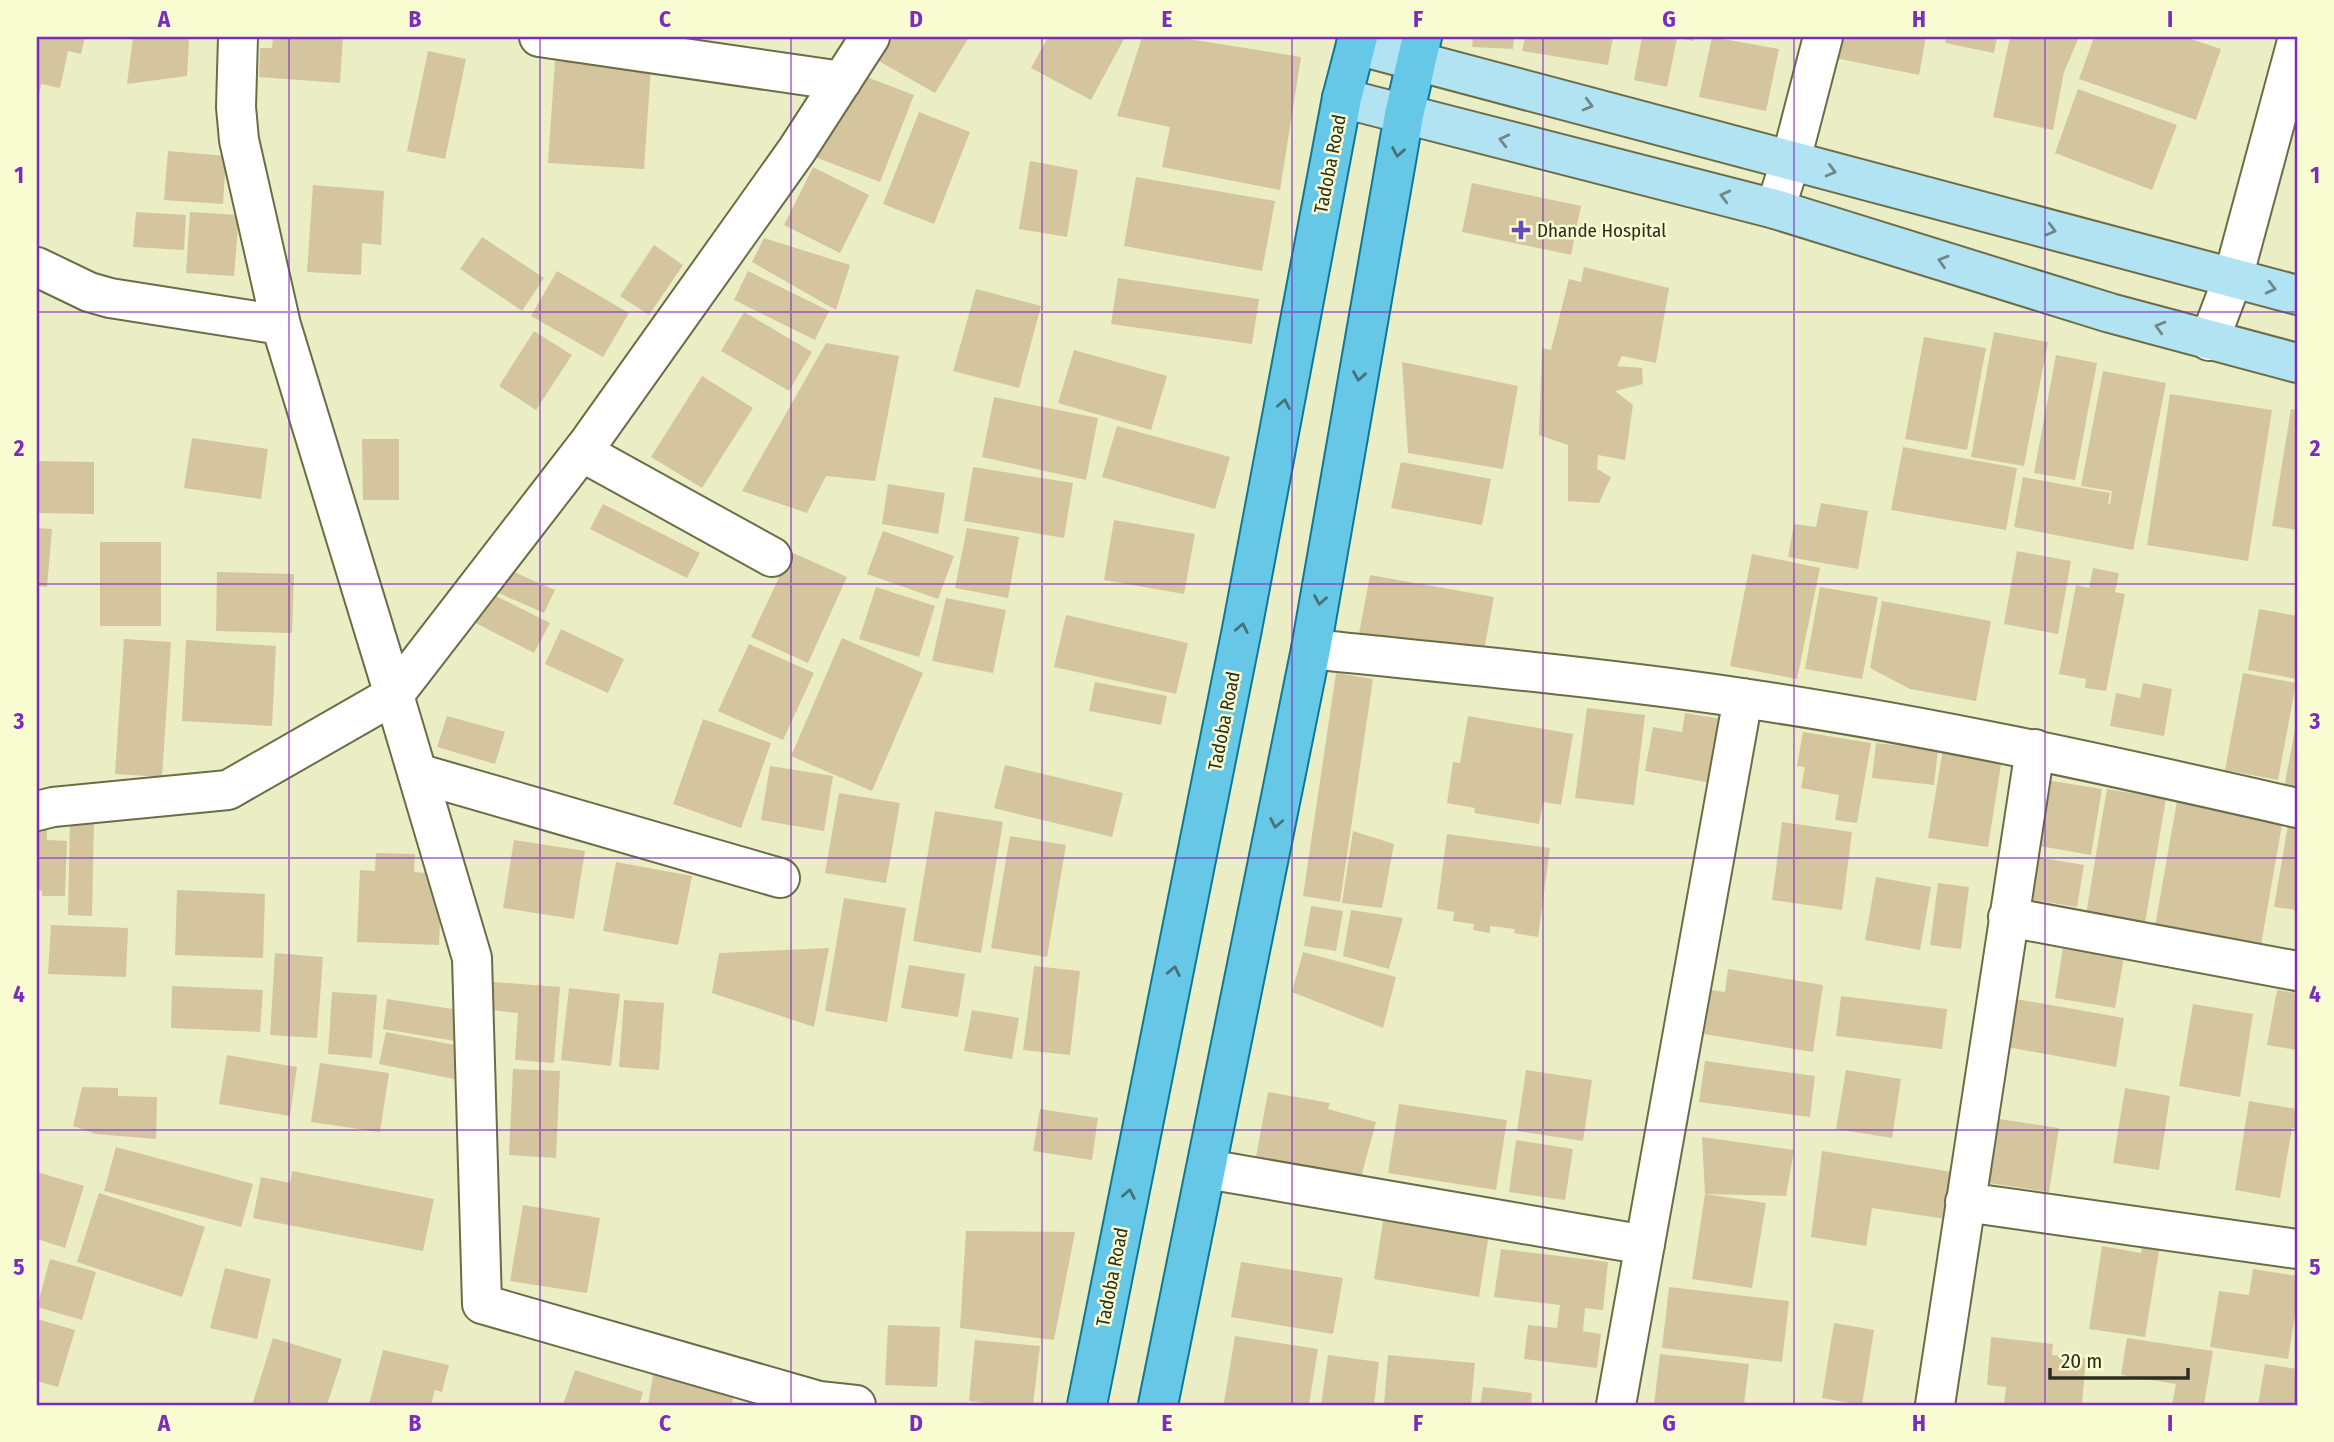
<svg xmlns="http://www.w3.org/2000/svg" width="2334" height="1442" viewBox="0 0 2334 1442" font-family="'Fira Sans Condensed',sans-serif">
  <rect width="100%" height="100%" fill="#ebeec4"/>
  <!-- building -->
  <path fill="#d4c59e" d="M37 37H85L81 54 68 51 60 88 41 84 38 101Z
    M133 37 189 39 187 76 127 84Z
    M273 37H343L340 83 259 77 260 48H272Z
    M891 37H969L935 93 877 60Z
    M1048 37H1125L1091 100 1031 68Z
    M1142 37H1176L1301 57 1280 190 1162 167 1170 127 1117 116Z
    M1473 37H1514L1513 49 1472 47Z
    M1525 37H1613L1608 65 1522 51Z
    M1642 37H1695L1694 41 1677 38 1667 87 1634 80Z
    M1712 37 1779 49 1766 111 1699 97Z
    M1840 37H1926L1919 75 1835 58Z
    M1946 37H1997L1994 53 1945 43Z
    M2010 37H2079L2064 72 2053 130 1993 117Z
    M2094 37H2185L2221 49 2196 120 2079 79Z
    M428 51 466 59 445 159 407 151Z
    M555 61 651 67 644 169 548 163Z
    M864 76 914 95 880 182 815 157Z
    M2078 89 2177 125 2152 190 2055 153Z
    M919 112 970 132 934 224 883 204Z
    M168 151 226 156 223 204 164 200Z
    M1030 161 1078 170 1067 237 1019 229Z
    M813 167 869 195 840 253 784 225Z
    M1136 177 1275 201 1262 271 1124 246Z
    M1472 183 1581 206 1571 255 1462 232Z
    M313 185 384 191 381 245 362 243 361 275 307 272Z
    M136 212 186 215 184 250 133 247Z
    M190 212 239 215 234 276 186 273Z
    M482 237 544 278 522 311 460 269Z
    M764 238 850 265 836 310 752 262Z
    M654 245 683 265 649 315 620 296Z
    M1584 267 1669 288 1656 363 1622 356 1617 366 1642 368 1643 384 1615 391 1633 405 1625 460 1598 455 1597 469 1611 477 1599 503 1568 501V445L1539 435 1542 348 1551 350 1569 279 1581 282Z
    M557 271 629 313 603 357 531 316Z
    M748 271 829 311 815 340 734 300Z
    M1118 278 1259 299 1252 344 1111 324Z
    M976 289 1041 306 1019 388 953 371Z
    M744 312 812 352 789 391 721 351Z
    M534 331 572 355 536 410 499 386Z
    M1994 332 2048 342 2024 466 1971 457Z
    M1924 337 1986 348 1967 450 1905 439Z
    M826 343 899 356 875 481 826 476 807 513 742 491Z
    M1074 350 1167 376 1151 430 1058 403Z
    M2056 355 2097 363 2075 480 2034 473Z
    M1402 362 1518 386 1503 469 1408 453Z
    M2103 371 2166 383 2133 550 2014 527 2023 477 2110 493 2108 503 2110 504 2112 491 2081 486Z
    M702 376 753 408 702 488 651 457Z
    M2170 394 2272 410 2248 561 2147 545Z
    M994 397 1098 418 1086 480 982 457Z
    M2291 409 2297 410V530L2272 526Z
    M1117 426 1230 457 1215 509 1102 477Z
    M192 438 268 449 261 499 184 488Z
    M362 439H399V500H363Z
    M1903 447 2017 468 2006 530 1891 510Z
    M37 461 94 462V514L37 513Z
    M1401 462 1491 479 1482 525 1391 508Z
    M973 467 1073 483 1064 538 964 521Z
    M888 484 945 493 938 534 882 524Z
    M1821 503 1868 511 1858 569 1788 557 1794 524 1816 527Z
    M603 504 700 553 687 578 590 529Z
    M1114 520 1195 534 1184 594 1104 580Z
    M37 528 52 529 47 587 37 586Z
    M967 528 1019 537 1008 598 955 588Z
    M883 531 954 556 938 599 867 574Z
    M100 542H161V626H100Z
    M2017 551 2071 561 2058 634 2004 624Z
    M791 552 847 577 808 663 751 637Z
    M1752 554 1820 568 1797 679 1730 666Z
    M505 568 555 590 544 613 494 591Z
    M2093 568 2119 573 2115 592 2125 594 2106 691 2085 688 2086 679 2059 674 2076 585 2089 588Z
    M217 572 294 574 292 633 216 631Z
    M1370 575 1494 597 1482 661 1358 639Z
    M876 587 935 606 919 657 859 639Z
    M1820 587 1878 597 1862 679 1805 669Z
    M482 589 550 623 534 653 466 618Z
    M946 598 1006 610 993 673 932 661Z
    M1882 601 1991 621 1976 701 1910 689 1870 668Z
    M2259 609 2297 616V679L2248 670Z
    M1066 615 1188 643 1176 694 1054 667Z
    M561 629 624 659 608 693 545 664Z
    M842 638 923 673 872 791 791 756Z
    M124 639 171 642 162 777 115 774Z
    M186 640 276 646 272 726 182 721Z
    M749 644 814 673 783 740 718 711Z
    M1336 673 1373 679 1340 902 1303 896Z
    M2243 673 2296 683 2278 780 2225 770Z
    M1095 682 1167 696 1161 725 1089 711Z
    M2143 683 2172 689 2164 736 2110 726 2116 693 2140 698Z
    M1587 708 1645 715 1634 805 1575 798Z
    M1685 713 1722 719 1711 783 1645 771 1653 727 1682 732Z
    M447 716 505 732 495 764 437 747Z
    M1468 716 1573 734 1561 805 1543 802 1539 824 1474 813 1475 808 1447 803 1453 762 1460 763Z
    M703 719 771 743 741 828 673 804Z
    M2296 724H2297V790L2284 788Z
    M1803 732 1871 743 1857 823 1835 820 1839 795 1801 788 1805 767 1797 766Z
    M1876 743 1938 750 1934 785 1872 778Z
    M1943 749 2002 758 1988 847 1928 838Z
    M1005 765 1123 793 1112 837 994 808Z
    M770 766 833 776 824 831 761 820Z
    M2046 780 2102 789 2091 855 2034 845Z
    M2107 789 2166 799 2145 923 2086 914Z
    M839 793 900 803 886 883 825 873Z
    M2177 801 2283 819 2261 945 2155 926Z
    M935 811 1003 822 981 953 913 941Z
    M2290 813 2297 814V910L2274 907Z
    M70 819 94 820 92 916 68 915Z
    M1782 822 1852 832 1842 910 1772 900Z
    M37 823H47V840L67 841 65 896H42V891H37Z
    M1353 831 1394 844 1382 908 1342 903Z
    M1447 834 1550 848 1538 937 1514 933 1515 929 1490 926V933L1473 930 1474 924 1453 921 1454 912 1437 909Z
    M1010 836 1066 845 1047 957 991 948Z
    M514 840 585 851 574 919 503 908Z
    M376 853 415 854 414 872 442 874 439 945 357 942 360 870 375 871Z
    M2018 854 2084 865 2077 907 2011 896Z
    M616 862 692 876 678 945 603 931Z
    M1876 877 1931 887 1920 950 1865 940Z
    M1938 883 1969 887 1961 949 1930 945Z
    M177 890 265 894 263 958 175 955Z
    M844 898 906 908 887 1022 825 1011Z
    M1311 906 1343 911 1336 951 1304 946Z
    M1351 910 1403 918 1389 969 1343 956Z
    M51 925 128 928 126 977 48 974Z
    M2063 947 2124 957 2115 1008 2055 998Z
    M829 948 814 1027 712 993 719 953Z
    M1303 952 1396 977 1383 1028 1292 992Z
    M275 953 323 957 317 1038 270 1035Z
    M909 965 965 974 958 1017 901 1008Z
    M1034 966 1080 971 1070 1055 1023 1050Z
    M1728 969 1823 985 1813 1052 1704 1034 1711 990 1725 992Z
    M493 982 560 987 554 1063 515 1060 518 1013 491 1010Z
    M172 986 263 990 260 1032 171 1028Z
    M569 988 620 994 611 1066 561 1060Z
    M2277 990 2297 993V1050L2267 1045Z
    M332 992 377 995 372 1058 328 1054Z
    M1841 996 1947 1009 1942 1049 1836 1036Z
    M387 999 466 1011 461 1042 383 1029Z
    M2016 999 2124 1018 2116 1067 2007 1047Z
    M624 1000 664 1003 659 1070 619 1067Z
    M2193 1004 2253 1014 2240 1097 2179 1086Z
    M972 1010 1019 1018 1012 1059 964 1051Z
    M386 1032 466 1047 459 1080 379 1064Z
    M227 1055 297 1067 290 1116 219 1104Z
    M1705 1061 1815 1076 1810 1117 1699 1102Z
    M320 1063 389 1073 380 1132 311 1122Z
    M513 1069 560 1071 556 1158 509 1155Z
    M1526 1070 1592 1080 1583 1141 1517 1131Z
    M1846 1070 1901 1079 1892 1138 1836 1129Z
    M82 1087 118 1088V1096L157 1097 156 1139 96 1134 73 1126Z
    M2125 1088 2170 1096 2159 1170 2113 1163Z
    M1268 1092 1330 1103 1328 1109 1376 1122 1357 1192 1255 1162Z
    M2249 1101 2297 1109V1129L2292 1128 2280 1198 2235 1190Z
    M1399 1104 1507 1120 1496 1190 1388 1173Z
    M1040 1109 1098 1118 1092 1160 1033 1151Z
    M1972 1115 2059 1128 2049 1192 1962 1179Z
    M1702 1137 1794 1150 1786 1196 1705 1194Z
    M1516 1140 1573 1149 1565 1200 1509 1192Z
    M116 1147 253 1184 241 1227 104 1191Z
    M1822 1151 1953 1172 1946 1219 1872 1208 1866 1246 1811 1237Z
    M292 1171 434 1199 423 1251 253 1218 261 1177 290 1183Z
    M37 1172 84 1186 65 1248 37 1239Z
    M99 1193 205 1227 182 1297 77 1262Z
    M1705 1194 1766 1203 1752 1288 1692 1279Z
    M523 1205 600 1218 587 1293 510 1281Z
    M1385 1209 1490 1227 1479 1297 1374 1279Z
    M966 1231 1075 1232 1054 1340 960 1328Z
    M2144 1236 2161 1239 2145 1337 2089 1329 2102 1246 2141 1253Z
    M1501 1249 1608 1262 1603 1310 1585 1308 1583 1331 1601 1334 1597 1368 1524 1359 1528 1325 1557 1328 1560 1305 1494 1297Z
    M50 1259 96 1272 82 1320 37 1307Z
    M1241 1262 1343 1278 1333 1334 1231 1317Z
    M225 1268 271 1279 257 1339 210 1328Z
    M2253 1269 2297 1276V1303L2288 1359 2210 1347 2219 1291 2249 1295Z
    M1669 1287 1789 1301 1782 1362 1662 1348Z
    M37 1319 75 1330 58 1387 37 1381Z
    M1834 1323 1874 1330 1862 1405 1822 1398Z
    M888 1325 940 1327 937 1387 885 1385Z
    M1235 1336 1318 1349 1309 1405H1237L1224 1403Z
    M1991 1337 2053 1344 2052 1355 2086 1358 2082 1404 2004 1405 2006 1387 1987 1385Z
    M273 1338 342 1359 327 1405H252Z
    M2127 1338 2213 1351 2204 1405H2172L2176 1384 2121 1375Z
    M975 1340 1040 1346 1033 1405H1006L969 1401Z
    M383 1350 449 1365 442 1392 435 1390 431 1405H369Z
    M1660 1354 1749 1364 1744 1405H1654Z
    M1328 1355 1379 1362 1374 1405H1321Z
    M1388 1355 1475 1363 1471 1405H1384Z
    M2265 1364 2297 1369V1405H2258Z
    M575 1370 643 1392 639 1405H563Z
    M653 1375 735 1388 732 1405H648Z
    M1483 1387 1532 1393 1531 1405H1480Z"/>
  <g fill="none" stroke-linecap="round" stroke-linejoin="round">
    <!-- street casing -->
    <g stroke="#6b6d47" stroke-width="42">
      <path id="street" d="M238 37 236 107 239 140 281 325 394 695
        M539 37 842 81
        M1775 209 1791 160 1823 37
        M37 267 89 292 110 298 281 325
        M2209 341 2233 278 2297 41
        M582 452 772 557
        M1311 649C1455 664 1599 677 1742 698 1929 725 2113 766 2297 808
        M394 695 590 441 797 150 870 37
        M417 773 780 878
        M37 811 53 807 228 790 394 695 472 958 482 1304 819 1401 856 1405
        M2008 917 2297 971
        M1207 1169 1645 1245
        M1965 1202 2297 1249
        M1616 1405 1743 698
        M1935 1405 2035 749"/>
    </g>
    <!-- secondary casing -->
    <g stroke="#6b6d47" stroke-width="42">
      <path id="secondary" d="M1356 45 2297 295
        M1342 98 1775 209 2110 313 2297 363"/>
    </g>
    <!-- primary casing -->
    <g stroke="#0f7995" stroke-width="42">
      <path id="primary" d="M1087 1405 1242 629 1342 98 1358 37
        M1158 1405 1311 649 1404 115 1422 37"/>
    </g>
    <!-- street -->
    <use href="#street" stroke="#fff" stroke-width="38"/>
    <!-- secondary -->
    <use href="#secondary" stroke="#b2e3f3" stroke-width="38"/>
    <!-- primary -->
    <use href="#primary" stroke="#66c7e6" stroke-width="38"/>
  </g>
  <!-- one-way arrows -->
  <defs><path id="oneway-chevron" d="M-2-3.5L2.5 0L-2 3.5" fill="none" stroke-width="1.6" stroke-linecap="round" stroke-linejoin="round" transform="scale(1.75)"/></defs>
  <g stroke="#6f8888">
    <use href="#oneway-chevron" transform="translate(1588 105) rotate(15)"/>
    <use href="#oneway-chevron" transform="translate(1504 140) rotate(-166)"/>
    <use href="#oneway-chevron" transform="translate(1831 171) rotate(15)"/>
    <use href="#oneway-chevron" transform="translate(1725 196) rotate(-166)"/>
    <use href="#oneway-chevron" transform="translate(2051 230) rotate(15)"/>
    <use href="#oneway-chevron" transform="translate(1943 261) rotate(-163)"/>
    <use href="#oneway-chevron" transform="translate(2271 288) rotate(14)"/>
    <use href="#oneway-chevron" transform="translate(2160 327) rotate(-164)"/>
  </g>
  <g stroke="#467277">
    <use href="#oneway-chevron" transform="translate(1398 152) rotate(100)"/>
    <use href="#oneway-chevron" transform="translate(1359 376) rotate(100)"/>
    <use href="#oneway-chevron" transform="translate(1284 404) rotate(-79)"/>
    <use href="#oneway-chevron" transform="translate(1320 600) rotate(100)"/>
    <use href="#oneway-chevron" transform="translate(1242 628) rotate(-79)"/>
    <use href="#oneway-chevron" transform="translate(1276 823) rotate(101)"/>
    <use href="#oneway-chevron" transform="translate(1174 971) rotate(-79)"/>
    <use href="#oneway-chevron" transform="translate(1129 1194) rotate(-79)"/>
  </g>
  <!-- grid -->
  <path fill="none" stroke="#7b2cbf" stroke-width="2" stroke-opacity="0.55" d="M289 37V1405M540 37V1405M791 37V1405M1042 37V1405M1292 37V1405M1543 37V1405M1794 37V1405M2045 37V1405M37 312H2297M37 584H2297M37 858H2297M37 1130H2297"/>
  <!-- markers -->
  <path fill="#6748c0" stroke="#f9fbd1" stroke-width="2.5" d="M1517.5 219.5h7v7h7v7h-7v7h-7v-7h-7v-7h7z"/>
  <g text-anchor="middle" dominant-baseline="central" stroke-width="5" stroke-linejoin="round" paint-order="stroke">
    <!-- street labels -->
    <g font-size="19" fill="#2c2d1d" stroke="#f9fbd1">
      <text transform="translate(1330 164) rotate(-79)">Tadoba Road</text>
      <text transform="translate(1224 721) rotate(-79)">Tadoba Road</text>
      <text transform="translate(1112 1277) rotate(-79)">Tadoba Road</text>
    </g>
    <!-- poi labels -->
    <g font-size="19" fill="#2c2d1d" stroke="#f9fbd1" text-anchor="start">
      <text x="1537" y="230">Dhande Hospital</text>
    </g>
  </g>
  <!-- border -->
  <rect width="2334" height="1442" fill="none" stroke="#f9fbd1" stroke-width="77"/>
  <!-- scale -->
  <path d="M2050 1368v10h138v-10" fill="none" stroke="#2c2d1d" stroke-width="3.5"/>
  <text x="2061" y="1368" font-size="21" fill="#2c2d1d" stroke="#f9fbd1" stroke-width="5" paint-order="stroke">20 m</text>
  <rect x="38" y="38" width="2258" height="1366" fill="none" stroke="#7b2cbf" stroke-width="2.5"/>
  <g font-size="23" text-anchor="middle" font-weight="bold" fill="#7b2cbf">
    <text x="164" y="27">A</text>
    <text x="415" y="27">B</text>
    <text x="665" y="27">C</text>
    <text x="916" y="27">D</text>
    <text x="1167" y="27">E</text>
    <text x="1418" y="27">F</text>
    <text x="1669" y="27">G</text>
    <text x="1919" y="27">H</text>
    <text x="2170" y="27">I</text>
    <text x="19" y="183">1</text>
    <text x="2315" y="183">1</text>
    <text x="19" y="456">2</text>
    <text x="2315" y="456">2</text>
    <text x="19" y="729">3</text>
    <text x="2315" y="729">3</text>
    <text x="19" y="1002">4</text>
    <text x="2315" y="1002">4</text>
    <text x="19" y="1275">5</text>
    <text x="2315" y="1275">5</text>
    <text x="164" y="1431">A</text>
    <text x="415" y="1431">B</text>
    <text x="665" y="1431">C</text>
    <text x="916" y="1431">D</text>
    <text x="1167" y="1431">E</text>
    <text x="1418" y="1431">F</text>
    <text x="1669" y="1431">G</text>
    <text x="1919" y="1431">H</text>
    <text x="2170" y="1431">I</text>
  </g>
</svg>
